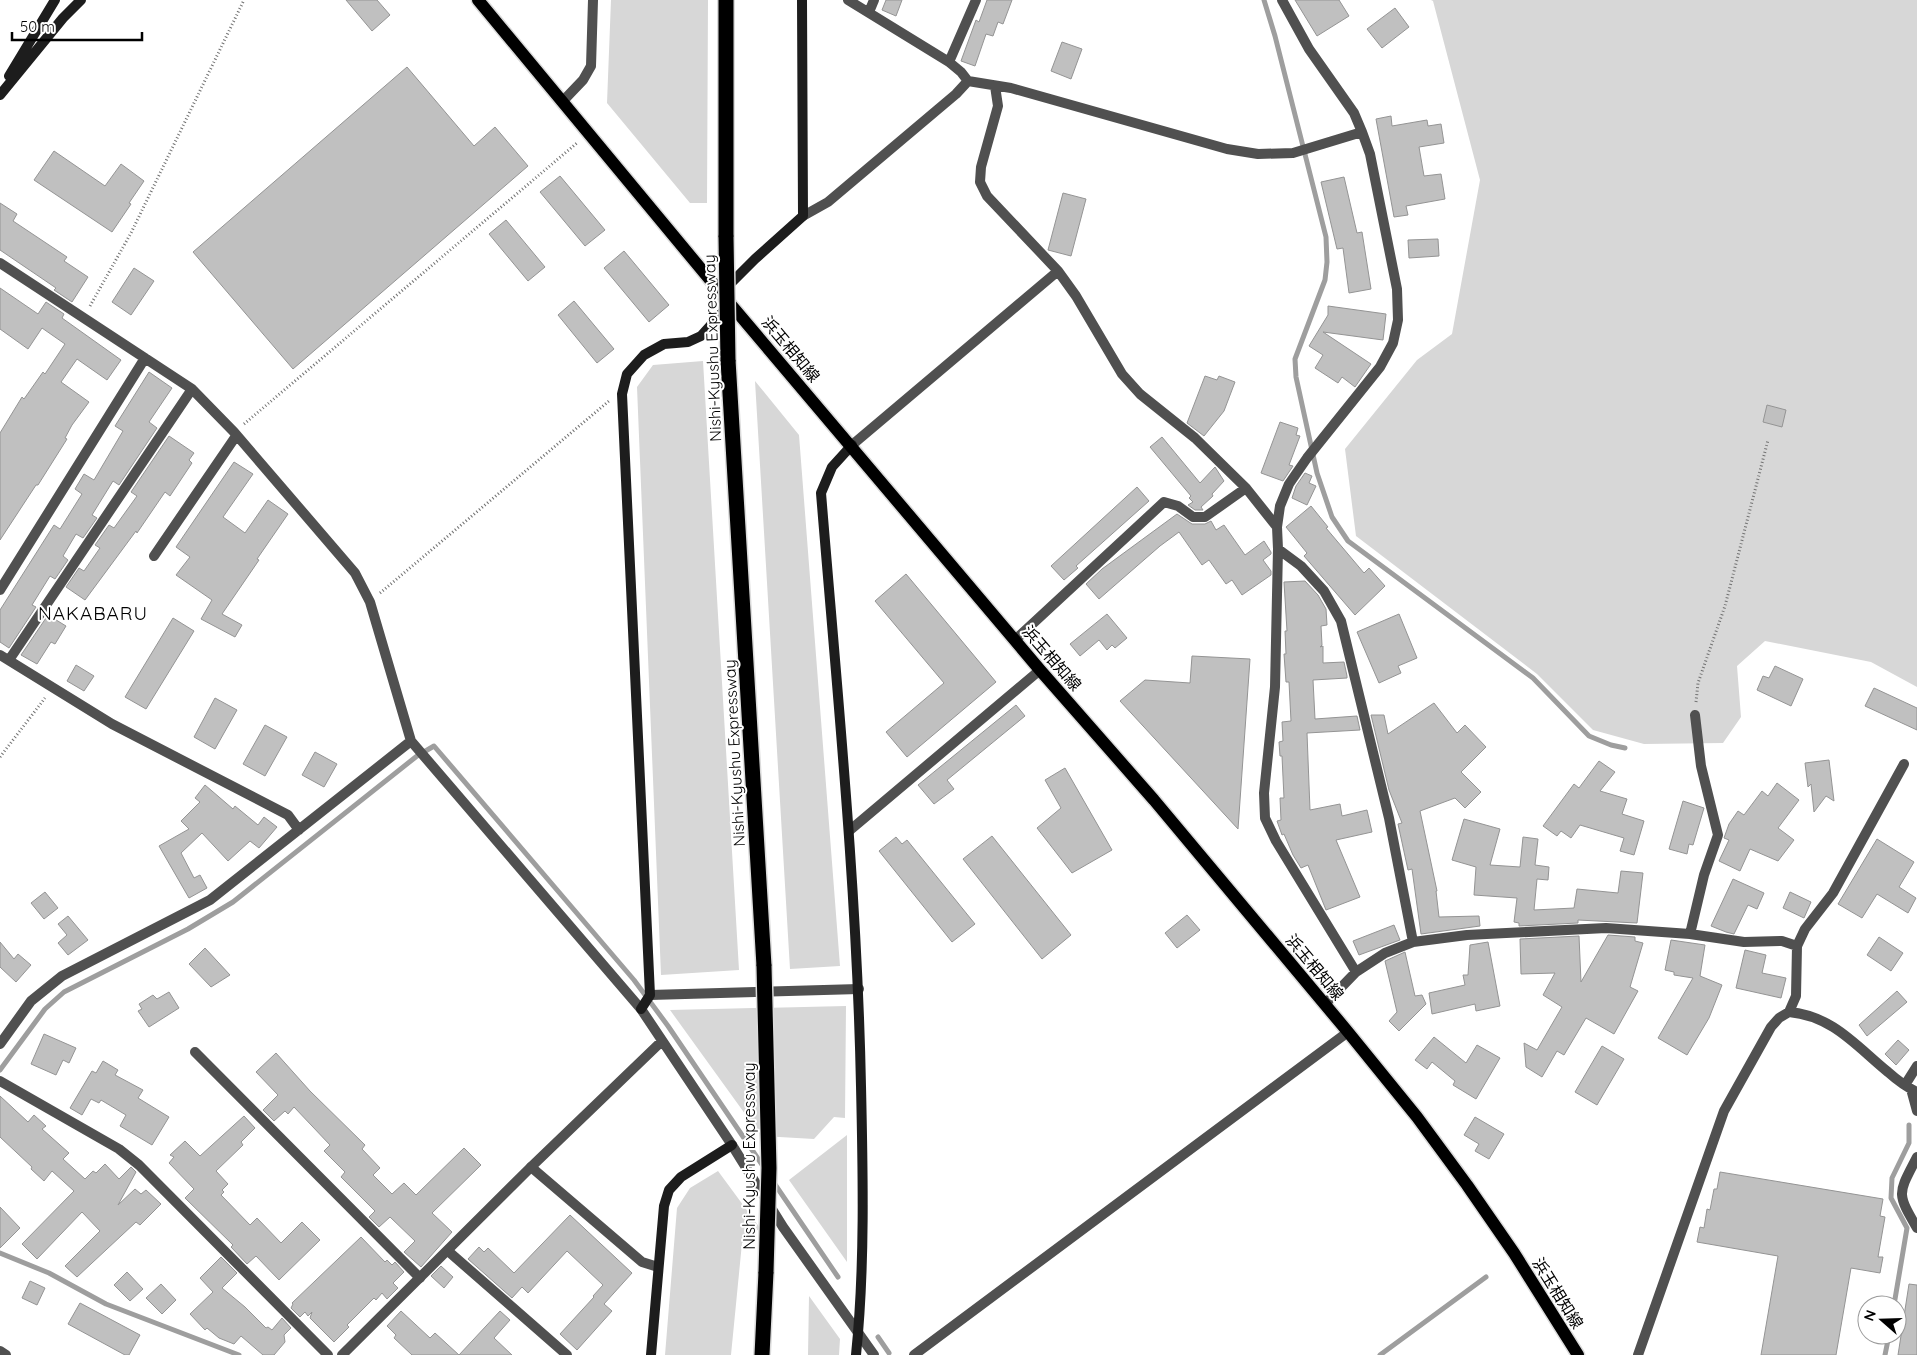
<svg xmlns="http://www.w3.org/2000/svg" width="1917" height="1355" viewBox="0 0 1917 1355" font-family="Quicksand,'Noto Sans JP',sans-serif">
  <rect width="100%" height="100%" fill="#fff"/>
  <!-- green -->
  <path fill="#d7d7d7" d="M611 0H708L707 203H690L607 103Z
    M1431 0H1917V687L1871 662 1765 641 1737 666 1741 717 1723 743 1644 744 1593 730 1537 674 1356 536 1345 449 1417 360 1452 334 1480 180 1433 1Z
    M703 361 739 970 661 975 637 387 653 365Z
    M755 381 799 435 840 966 790 969Z
    M846 1006 845 1118 834 1117 814 1139 761 1136 670 1010Z
    M847 1135V1262L789 1180Z
    M718 1171 760 1228 742 1243 731 1355H665L677 1208 690 1188Z
    M809 1296 840 1339 839 1355H808Z"/>
  <g fill="none" stroke-linecap="round" stroke-linejoin="round">
    <!-- stream -->
    <path stroke="#9e9e9e" stroke-width="5" d="M1264 0 1275 36 1326 237 1327 262 1325 280 1295 359 1296 377 1317 473 1332 517 1348 541 1533 678 1589 736 1611 745 1625 748
      M0 1070 45 1009 64 992 188 929 233 902 417 756 434 746 634 980 668 1026 765 1169
      M772 1180 838 1277
      M0 1253 49 1273 106 1304 239 1355
      M1894 1305 1907 1228 1891 1198 1892 1178 1909 1143V1125
      M878 1337 889 1353
      M1380 1355 1486 1277
      M1885 1355 1889 1335"/>
  </g>
  <!-- building -->
  <path fill="#c0c0c0" stroke="#949494" d="M346 0H377L390 15 372 31Z
    M886 0H902L896 16 882 10Z
    M987 0H1012L1003 24 998 22 993 36 986 34 975 66 961 61 976 20 979 22Z
    M1295 0H1339L1349 16 1317 36Z
    M1395 8 1409 27 1382 48 1367 29Z
    M1062 42 1082 49 1071 79 1051 71Z
    M407 67 474 146 495 127 528 166 293 369 193 252Z
    M1391 116 1392 126 1427 120 1428 126 1441 124 1444 143 1419 147 1424 176 1441 174 1445 199 1406 206 1408 215 1394 217 1376 119Z
    M54 151 105 186 121 164 144 181 129 203 131 204 112 232 34 180Z
    M560 176 605 230 585 246 540 192Z
    M1344 177 1357 233 1362 232 1371 289 1349 293 1343 248 1337 249 1321 182Z
    M1063 193 1086 199 1071 256 1048 250Z
    M0 203 17 214 13 221 67 257 64 261 88 277 72 302 54 290 56 288 0 250Z
    M506 220 545 267 528 281 489 234Z
    M1438 239 1439 256 1409 258 1408 240Z
    M624 251 669 305 649 322 604 268Z
    M134 268 154 281 131 315 112 302Z
    M0 288 38 314 46 302 64 314 62 318 121 360 107 380 77 359 61 382 89 402 72 425 65 438 67 439 38 485H36L0 540V433L22 397 24 399 43 372 45 374 65 344 42 328 28 349 0 329Z
    M574 301 614 349 597 363 558 315Z
    M1328 306 1386 314 1383 340 1323 332 1371 364 1355 387 1342 377 1338 383 1315 368 1323 355 1309 346 1328 315Z
    M149 372 172 388 149 422 157 428 119 485 113 481 92 515 97 518 83 538 76 534 63 556 68 560 55 579 50 576 32 605 36 607 9 648 0 642V610L54 525 60 529 82 494 75 489 84 474 94 480 123 431 115 426Z
    M1205 376 1217 380 1219 376 1235 382 1224 411 1204 436 1187 423Z
    M1767 405 1786 410 1782 427 1763 422Z
    M1280 422 1298 428 1296 435 1300 436 1289 465 1293 466 1283 481 1261 473Z
    M169 436 194 453 189 460 192 463 170 496 165 492 137 533 136 531 85 600 66 587 79 568 84 571 100 548 95 545 109 525 114 528 137 496 131 492Z
    M1162 437 1200 483 1215 467 1224 481 1212 494 1213 496 1201 507 1203 510H1195L1188 505 1193 502 1189 498 1191 496 1150 447Z
    M234 462 253 474 223 517 245 533 268 500 288 514 257 559 259 560 222 614 242 625 235 637 201 619 212 600 176 575 190 557 176 547Z
    M1305 473 1312 476 1309 483 1316 486 1307 505 1292 498 1296 486Z
    M1137 487 1149 501 1076 566 1078 568 1064 580 1051 566Z
    M1311 506 1328 527 1326 528 1364 573 1369 568 1385 586 1355 615 1304 556 1307 553 1286 527Z
    M1177 514 1192 524H1205L1211 521 1216 530 1224 525 1245 555 1264 541 1271 552V554L1263 560 1271 571V575L1242 595 1232 580 1226 584 1209 560 1202 565 1179 532 1160 546 1099 599 1086 584 1102 569Z
    M906 574 996 682 907 757 886 732 944 683 875 601Z
    M1305 581 1318 595 1326 609 1327 625 1321 626 1322 645 1320 647 1323 646V663L1344 662 1347 676V678L1313 680 1315 719 1357 716 1360 730 1307 733 1310 810 1340 804 1342 816 1367 810 1372 832 1336 840 1360 897 1326 910 1308 865 1301 868 1293 855 1284 834 1282 835 1277 821 1281 820 1280 798H1284L1282 756H1280L1279 742 1283 741 1282 722 1291 721 1289 682H1286L1284 654H1286L1285 631H1287L1284 582Z
    M1107 614 1127 638 1115 648 1112 645 1107 650 1099 640 1080 656 1070 644Z
    M1399 614 1417 658 1398 666 1401 673 1379 683 1357 632Z
    M48 615 66 626 55 644 51 642 37 664 21 655Z
    M173 618 194 631 146 709 125 697Z
    M1192 656 1250 659 1238 829 1120 701 1145 680 1190 683Z
    M76 665 94 676 84 691 67 681Z
    M1775 666 1803 679 1791 706 1757 690 1763 676 1769 678Z
    M1874 688 1917 708V730L1865 706Z
    M215 698 237 710 215 749 194 737Z
    M1434 703 1457 733 1465 725 1486 747 1461 772 1481 792 1465 808 1455 798 1420 811 1437 891H1436L1439 917 1479 916 1480 926 1421 934 1412 869 1408 870 1398 824 1402 823 1389 790 1371 715H1384L1388 734Z
    M1016 705 1025 716 947 780 954 789 934 804 918 785Z
    M265 725 287 737 265 776 243 764Z
    M315 752 337 764 324 787 302 775Z
    M1829 760 1834 801 1826 796 1814 812 1811 784 1808 787 1805 763Z
    M1599 761 1615 772 1600 791 1627 799 1622 814 1644 821 1634 855 1620 851 1624 838 1580 825 1571 838 1561 831 1557 836 1543 826 1574 784 1579 788Z
    M1065 768 1112 850 1072 873 1037 828 1061 808 1045 780Z
    M1777 783 1799 800 1778 828 1794 840 1778 861 1750 849 1740 871 1719 861 1729 840 1724 838 1729 824 1738 811 1744 815 1762 791 1768 796Z
    M205 785 233 809 235 806 258 825 264 817 277 827 259 848 250 841 228 861 202 833 181 853 194 878 200 875 207 888 189 898 159 846 189 829 181 821 200 802 195 798Z
    M1683 801 1704 808 1693 845 1689 844 1687 854 1669 849Z
    M1464 819 1500 829 1490 865 1520 867 1523 837 1538 839 1535 865 1549 867 1548 880 1537 879 1534 910 1574 908 1577 889 1618 893 1621 871 1643 873 1637 923 1578 920V923L1519 926V923L1514 922 1517 898 1474 895 1476 867 1452 860Z
    M992 836 1071 935 1042 959 963 859Z
    M896 837 902 844 907 840 975 924 952 942 879 851Z
    M1877 839 1914 862 1899 887 1916 898 1908 913 1877 894 1862 918 1838 904Z
    M1733 879 1764 893 1757 909 1748 905 1734 934 1726 932 1711 926Z
    M45 892 58 908 44 919 31 903Z
    M1790 892 1811 902 1804 918 1783 908Z
    M1187 915 1200 930 1177 948 1165 933Z
    M68 916 88 940 68 955 58 943 67 935 58 924Z
    M1394 925 1400 940 1359 955 1353 941Z
    M1608 935 1635 937V941L1643 943 1630 987 1638 991 1614 1034 1586 1018 1564 1055 1557 1051 1542 1077 1526 1067 1524 1043 1537 1050 1562 1007 1543 995 1555 973 1521 974 1520 939 1579 936 1581 982Z
    M1879 937 1903 953 1891 971 1867 955Z
    M1671 940 1705 945 1700 976 1722 985 1709 1018 1687 1055 1658 1038 1693 978 1674 975V972L1665 970Z
    M0 942 14 959 18 954 31 965 16 982 0 967Z
    M1488 942 1500 1006 1476 1011 1475 1004 1432 1014 1429 993 1465 985 1463 975H1468L1470 945Z
    M205 948 230 975 211 987 189 964Z
    M1745 950 1766 955 1762 973 1786 978 1781 998 1736 988Z
    M1405 952 1415 996 1422 995 1426 1004 1399 1031 1389 1021 1397 1012 1385 961Z
    M1897 991 1907 1002 1867 1036 1859 1025Z
    M169 992 179 1008 149 1027 138 1011 142 1009 139 1004 153 995 157 999Z
    M44 1034 76 1048 69 1063 63 1060 56 1075 31 1064Z
    M1434 1037 1466 1063 1477 1045 1500 1058 1476 1099 1453 1085 1455 1081 1432 1062 1427 1069 1415 1060Z
    M1898 1040 1909 1050 1896 1065 1885 1054Z
    M1602 1046 1624 1059 1597 1105 1575 1092Z
    M276 1053 310 1091 365 1145 362 1149 380 1168 373 1175 392 1194 404 1183 416 1195 464 1148 481 1165 432 1213 452 1232 421 1267 404 1252 415 1241 390 1217 379 1227 369 1217 375 1211 341 1177 345 1172 324 1151 330 1145 294 1107 288 1114 285 1111 274 1121 263 1110 278 1095 256 1072Z
    M103 1061 118 1070 115 1075 143 1090 138 1098 169 1117 152 1145 120 1126 126 1115 101 1100 99 1103 91 1099 82 1115 70 1108 92 1071 96 1073Z
    M0 1096 28 1122 34 1115 46 1126 42 1129 69 1153 63 1159 85 1179 93 1171 96 1173 105 1164 119 1179 131 1167 136 1172 118 1205 135 1189 141 1194 146 1190 161 1204 140 1225 136 1222 77 1277 65 1266 100 1231 82 1212 37 1259 22 1244 74 1191 52 1171 44 1181 31 1169 32 1167 0 1137Z
    M244 1116 255 1128 241 1142 243 1145 216 1171 228 1184 222 1190 224 1192 221 1195 250 1225 257 1218 281 1243 302 1222 320 1240 279 1280 256 1256 247 1264 231 1247 233 1245 185 1198 194 1189 169 1163 174 1157 170 1155 185 1141 200 1156Z
    M1475 1117 1504 1134 1489 1159 1475 1151 1479 1144 1464 1135Z
    M1720 1172 1883 1199 1880 1216 1885 1217 1878 1257H1883L1880 1273 1851 1268 1836 1355H1761L1778 1256 1697 1242 1700 1227 1704 1228 1707 1209 1710 1210 1714 1189H1717Z
    M0 1207 20 1228 0 1248Z
    M570 1215 632 1273 604 1304 612 1311 577 1350 560 1334 594 1297 593 1296 603 1285 567 1251 528 1293 522 1287 512 1298 468 1259 479 1247 484 1252 488 1248 514 1273Z
    M361 1237 385 1262 387 1260 392 1265 395 1262 404 1272 393 1283 398 1288 387 1299 382 1293 376 1300 374 1298 347 1325 349 1327 334 1342 310 1318 312 1312 308 1316 305 1312 300 1317 291 1308 293 1304 292 1303Z
    M221 1257 237 1273 222 1288 245 1307 266 1328 268 1327 272 1330 282 1318 291 1328 284 1335 285 1342 274 1355H263L241 1336 234 1344 219 1338 207 1328 205 1330 190 1314 213 1292 200 1278Z
    M441 1266 453 1277 444 1288 431 1276Z
    M127 1272 143 1289 130 1301 114 1285Z
    M30 1281 45 1288 37 1305 22 1298Z
    M161 1284 176 1300 162 1314 146 1298Z
    M1909 1284 1917 1285V1355H1898Z
    M80 1303 140 1335 129 1355H125L68 1324Z
    M401 1311 430 1338 435 1333 459 1355H412L394 1338 396 1335 387 1326Z
    M500 1311 510 1320 494 1338 512 1355H459Z"/>
  <g fill="none" stroke-linecap="round" stroke-linejoin="round">
    <!-- primary casing -->
    <g stroke="#dbdbdb" stroke-width="15">
      <path id="primary" d="M478 0 721 293 1040 670 1154 800 1348 1032 1417 1117 1467 1185 1514 1253 1578 1355"/>
    </g>
    <!-- highway casing -->
    <g stroke="#dbdbdb" stroke-width="18">
      <path id="highway" d="M726 0V237
        M728 360 764 966
        M762 1355 766 1272"/>
    </g>
    <!-- path -->
    <path stroke="#727272" stroke-width="3" stroke-dasharray="1 2.5" stroke-linecap="butt" d="M90 306 131 233 244 0
      M244 424 577 143
      M380 593 609 401
      M1696 702 1698 683 1725 606 1768 440
      M0 757 45 698"/>
    <!-- lane -->
    <path stroke="#505050" stroke-width="10" d="M562 102 583 80 591 66 593 0
      M195 1052 420 1278
      M531 1167 642 1262 658 1267
      M448 1251 567 1355"/>
    <!-- street -->
    <path stroke="#505050" stroke-width="10" d="M848 0 949 62 961 72 968 81 1011 88 1227 149 1258 154 1293 153 1362 132
      M1282 0 1309 49 1354 113 1362 132 1370 154 1397 289 1398 320 1393 343 1380 367 1307 458 1289 484 1280 506 1277 527 1278 549 1275 687 1264 793 1265 818 1276 841 1356 972
      M869 12 874 0
      M949 62 976 0
      M995 86 998 106 981 167 980 182 987 196 1058 271 1076 296 1122 374 1140 394 1195 438 1246 488 1277 527
      M803 216 828 202 956 94 968 81
      M0 263 192 389 234 432 355 573 370 602 411 741 641 1009 732 1145 783 1227 874 1355
      M852 445 1058 271
      M1278 549 1301 566 1324 591 1341 621 1389 818 1413 942
      M154 556 236 436
      M0 590 145 358
      M1015 640 1164 502 1178 506 1193 517H1205L1246 488
      M0 655 112 724 288 815 299 830
      M9 660 192 389
      M849 831 1040 670
      M1690 934 1704 875 1718 835 1701 766 1695 715
      M650 995 859 989
      M1325 1004 1356 972 1385 953 1413 942 1467 935 1606 928 1690 934 1744 942 1782 941 1797 946
      M1789 1012C1833 1016 1856 1046 1888 1072 1897 1080 1906 1087 1917 1092
      M0 1044 31 1001 62 976 210 900 411 741
      M0 1081 119 1149 139 1165 328 1355
      M1905 1085 1917 1066
      M1911 1089 1917 1111
      M1917 1157C1898 1194 1896 1192 1917 1228
      M0 1351 6 1355
      M342 1355 531 1167 662 1041
      M914 1355 1348 1032
      M1638 1355 1724 1111 1771 1027 1779 1018 1789 1012 1796 996 1797 946 1805 929 1833 893 1904 764"/>
    <!-- secondary -->
    <path stroke="#1d1d1d" stroke-width="10" d="M9 76 55 0
      M0 95 63 18 81 0
      M724 290 755 259 803 216 802 0
      M852 445 832 467 821 493C837 690 857 888 861 1086 863 1174 865 1267 856 1355
      M641 1009 650 995 622 394 627 374 644 355 664 344 688 342 701 336 728 306
      M651 1355 664 1206 669 1190 681 1177 732 1145"/>
    <!-- primary -->
    <use href="#primary" stroke="#000" stroke-width="12"/>
    <!-- highway -->
    <use href="#highway" stroke="#000" stroke-width="15"/>
    <!-- highway-bridge casing -->
    <g stroke="#dbdbdb" stroke-width="18" stroke-linecap="butt">
      <path id="highway-bridge" d="M726 237 728 360
        M764 966 769 1168 766 1272"/>
    </g>
    <!-- highway-bridge -->
    <use href="#highway-bridge" stroke="#000" stroke-width="15"/>
  </g>
  <g text-anchor="middle" dominant-baseline="central" stroke-width="4" stroke-linejoin="round" paint-order="stroke">
    <!-- street labels -->
    <g font-size="16" fill="#000" stroke="#fff">
      <text transform="translate(712 348) rotate(-92)">Nishi-Kyushu Expressway</text>
      <text transform="translate(791 349) rotate(50)">浜玉相知線</text>
      <text transform="translate(1052 658) rotate(49)">浜玉相知線</text>
      <text transform="translate(734 753) rotate(-93)">Nishi-Kyushu Expressway</text>
      <text transform="translate(1315 967) rotate(50)">浜玉相知線</text>
      <text transform="translate(749 1156) rotate(-90)">Nishi-Kyushu Expressway</text>
      <text transform="translate(1558 1293) rotate(58)">浜玉相知線</text>
    </g>
    <!-- quarter labels -->
    <g font-size="19" letter-spacing="1" fill="#000" stroke="#fff">
      <text x="93" y="613">NAKABARU</text>
    </g>
  </g>
  <!-- north arrow -->
  <g transform="translate(1882 1320) rotate(290)"><circle r="24" fill="#ffffff" stroke="#999999"/>
  <path d="M0-4L9 19L0 12L-9 19Z" fill="#000000"/>
  <text y="-8" font-size="14" font-weight="bold" text-anchor="middle" fill="#000000">N</text>
  </g>
  <!-- scale -->
  <path d="M12 32v8h130v-8" fill="none" stroke="#000000" stroke-width="2.5"/>
  <text x="20" y="32" font-size="15" fill="#000000" stroke="#ffffff" stroke-width="4" paint-order="stroke">50 m</text>
</svg>
